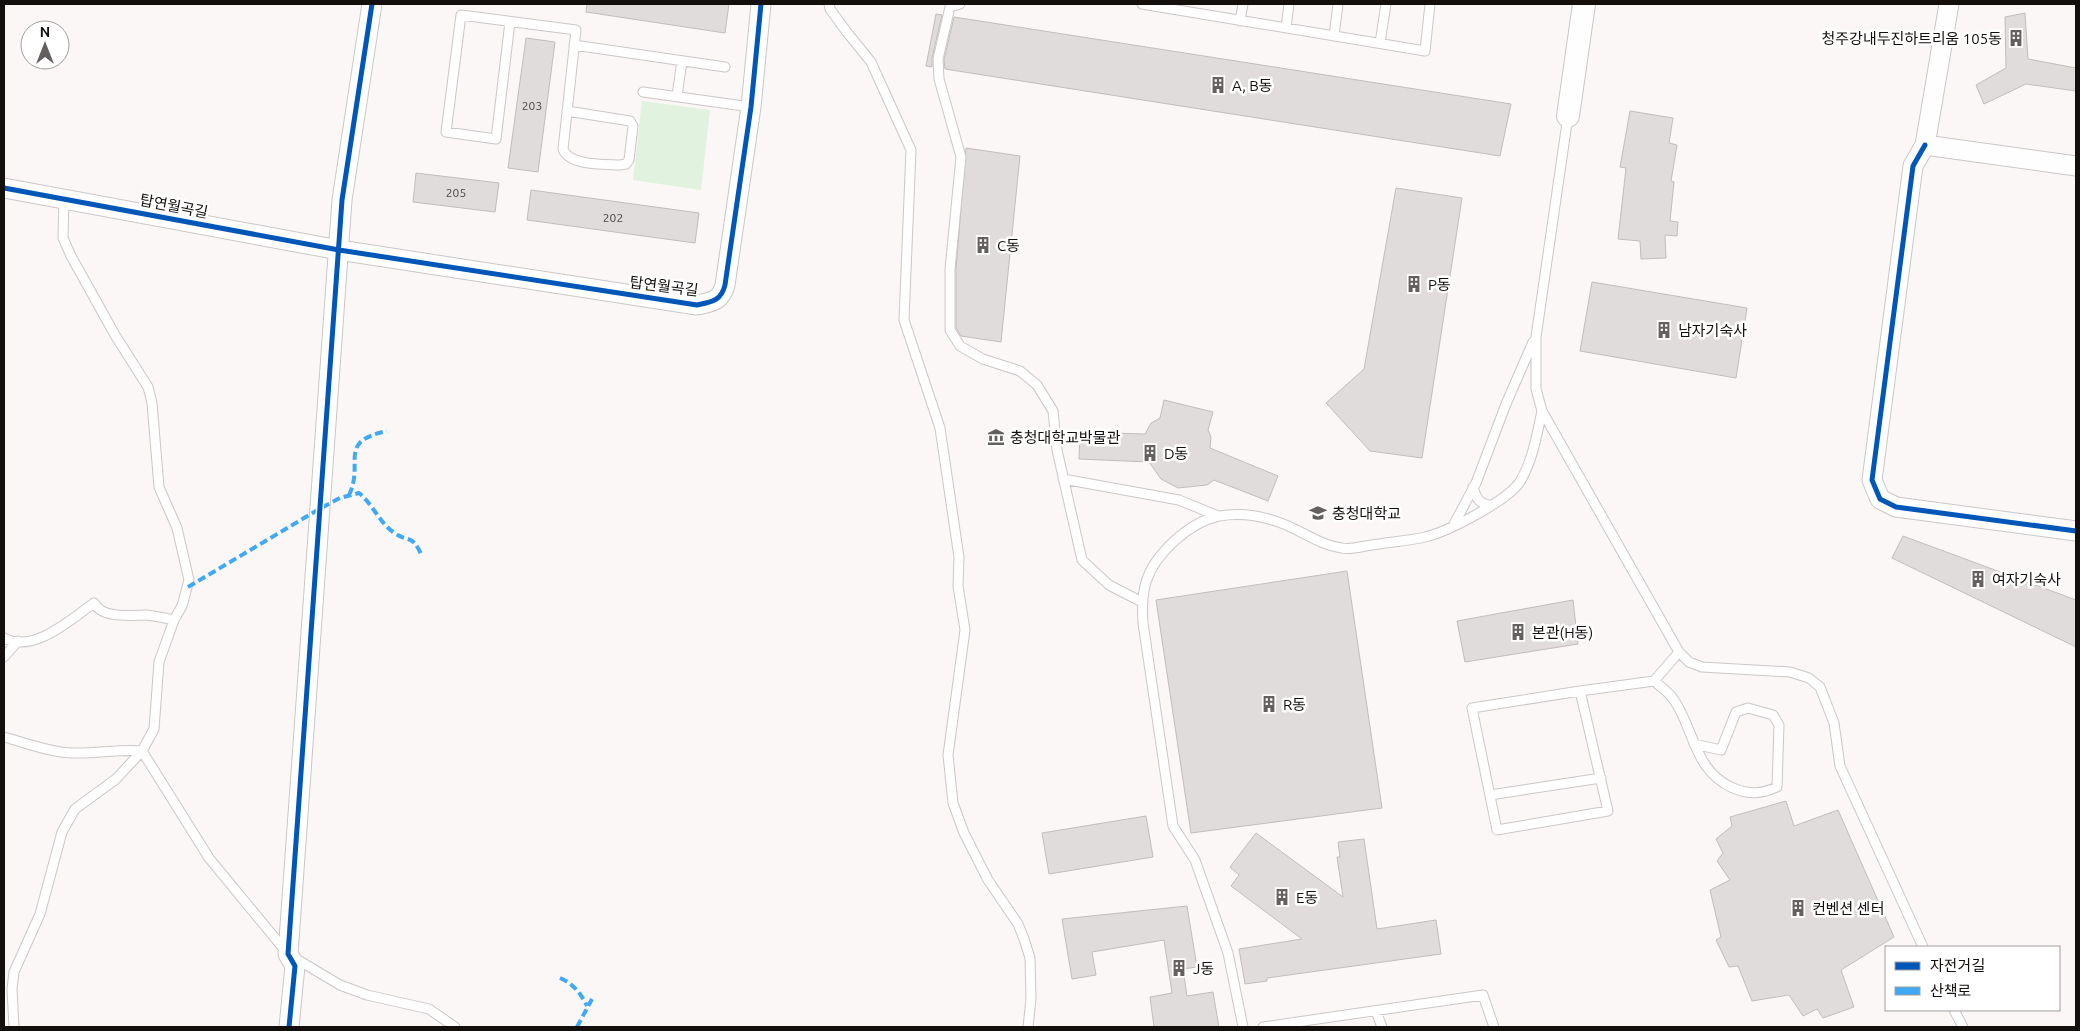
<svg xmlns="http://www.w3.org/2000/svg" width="2080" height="1031" viewBox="0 0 2080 1031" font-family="Ubuntu,'Noto Sans KR',sans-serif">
  <rect width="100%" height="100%" fill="#fbf7f6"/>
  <!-- green -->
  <path fill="#e1f2df" d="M642 101 710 110 701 190 633 180Z"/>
  <!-- building -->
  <path fill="#e0dcdb" stroke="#c1bdbc" d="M587 4H729L725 33 586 12Z
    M2025 13 2028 59 2076 68V91L2026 84 1984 104 1976 85 2006 68 2005 17Z
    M936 14 942 15 932 58V67L926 66Z
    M954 17 1511 104 1500 156 945 69 944 60Z
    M526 38 555 42 538 172 508 168Z
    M1630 111 1673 118 1669 143 1677 145 1671 181 1674 182 1670 221 1678 222 1677 236 1665 235 1666 258 1641 259 1640 241 1618 239 1626 168 1620 167Z
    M966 148 1020 156 1001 342 961 336 956 328V269Z
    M416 173 499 183 495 212 413 202Z
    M1396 188 1462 198 1422 458 1370 451 1326 403 1364 369Z
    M531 190 699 213 695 243 527 220Z
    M1592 282 1747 308 1736 378 1580 351Z
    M1164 400 1213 412 1208 430 1211 437 1210 448 1278 476 1268 501 1214 480 1207 485 1178 488 1161 479 1149 462 1079 459 1080 432 1145 434 1151 423 1160 418Z
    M1903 536 2076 600V647L1892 558Z
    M1347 571 1382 808 1191 833 1156 600Z
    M1573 600 1578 644 1465 662 1457 621Z
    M1786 801 1794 826 1838 810 1894 937 1841 970 1854 1007 1823 1018 1817 1009 1803 1016 1789 995 1752 1001 1738 966 1729 967 1716 940 1721 937 1710 890 1730 880 1717 861 1723 853 1716 839 1732 826 1730 817Z
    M1146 816 1153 857 1049 874 1042 833Z
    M1256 833 1343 897 1337 857H1340L1338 842 1364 839 1377 929 1436 920 1441 954 1267 978V981L1245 984 1239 949 1302 939 1231 886 1239 875 1230 867Z
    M1187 906 1197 967 1183 969 1187 996 1213 992 1219 1027H1154L1150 997 1172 993 1164 940 1092 952 1096 975 1072 979 1062 919Z"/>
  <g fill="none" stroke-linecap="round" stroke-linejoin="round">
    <!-- service casing -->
    <g stroke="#cbc7c6" stroke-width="11">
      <path id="service" d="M829 4 830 9 846 31 871 62 911 150 904 320 940 428 959 557 958 586 965 630 948 755 953 803 964 833 988 880 1018 924 1024 939 1030 958 1031 999 1028 1027
        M960 4 950 7 938 59 939 79 961 157 950 269V330L960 346 983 359 1020 371 1037 385 1053 411 1057 450 1082 560 1109 585 1142 602
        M1142 4 1425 51 1430 4
        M1240 21 1243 4
        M510 22 496 139 446 132 461 15 576 30 563 149C569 166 605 164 620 165L626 164 629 160 633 126 630 121 567 111
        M1286 28 1289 4
        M1334 36 1338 4
        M1380 43 1386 4
        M574 45 725 67
        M643 92 751 107
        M677 96 682 61
        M1568 116 1536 337V389L1542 411 1679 652 1689 662 1702 667 1790 672 1809 678 1820 687 1834 723 1840 766 1923 947
        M1063 479 1179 500 1218 516
        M1473 487C1476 498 1479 504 1490 505
        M1454 524 1476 483 1506 404 1533 342
        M4 638C34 654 71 619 94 603 102 619 132 615 146 615 155 616 165 618 174 620
        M4 657 18 641
        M1654 681C1661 687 1670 693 1674 700 1695 731 1694 771 1733 788 1750 795 1761 794 1777 787L1779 725 1773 715 1748 708 1736 712 1721 750 1694 744
        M1580 691 1472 708 1497 830 1608 811 1580 691 1654 681 1679 652
        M4 737C26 743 49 752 72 753 96 754 118 749 142 751L209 858 288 954 340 985 367 995 429 1009 455 1027
        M1490 795 1601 778
        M1954 1010 1963 1027
        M1376 1011 1382 1027
        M14 1027 12 989 14 972 40 914 62 832 75 809 116 779 142 751 154 729 159 662 174 620 182 606 189 580 177 528 159 487 152 403 148 387 115 335 71 256 63 238 64 198
        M1243 1027 1228 953 1195 860 1173 826 1143 623C1142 609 1142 596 1146 582 1155 553 1190 522 1219 516 1236 513 1256 515 1272 520 1296 526 1317 545 1342 548 1351 550 1363 546 1372 545 1389 542 1408 541 1425 537 1447 532 1510 500 1521 480 1533 459 1537 434 1542 411
        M1263 1027 1483 995 1494 1027"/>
    </g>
    <!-- minor casing -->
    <g stroke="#cbc7c6" stroke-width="21">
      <path id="minor" d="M1949 4 1925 145 2076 166
        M1925 145 1913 166 1872 480 1880 499 1896 507 2076 531
        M4 188 339 250 697 305C712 302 721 301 725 285L751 107 761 4
        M289 1027 295 966 288 954 342 200 372 4"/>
    </g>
    <!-- tertiary casing -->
    <g stroke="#cbc7c6" stroke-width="24">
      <path id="tertiary" d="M1568 116 1584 4"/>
    </g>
    <!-- service -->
    <use href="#service" stroke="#fefefe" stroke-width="9"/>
    <!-- minor -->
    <use href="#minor" stroke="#fefefe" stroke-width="19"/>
    <!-- tertiary -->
    <use href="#tertiary" stroke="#fefefe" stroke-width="22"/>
    <!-- quiet -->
    <path stroke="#3fa9f5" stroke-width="4" stroke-dasharray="8 4" stroke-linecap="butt" d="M349 495C365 462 336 442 387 431
      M188 587 321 508 340 498 359 493C372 503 379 522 393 532 409 544 411 532 422 556
      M560 978C574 984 581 994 587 1006
      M577 1027 592 999"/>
    <!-- cycleway casing -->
    <g stroke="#fff" stroke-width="8">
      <path id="cycleway" d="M1925 145 1913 166 1872 480 1880 499 1896 507 2076 531
        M4 188 339 250 697 305C712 302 721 301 725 285L751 107 761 4
        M289 1027 295 966 288 954 342 200 372 4"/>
    </g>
    <!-- cycleway -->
    <use href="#cycleway" stroke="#0057b8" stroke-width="5"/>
  </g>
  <!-- icons -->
  <defs>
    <g id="building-bare" transform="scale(1.35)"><path d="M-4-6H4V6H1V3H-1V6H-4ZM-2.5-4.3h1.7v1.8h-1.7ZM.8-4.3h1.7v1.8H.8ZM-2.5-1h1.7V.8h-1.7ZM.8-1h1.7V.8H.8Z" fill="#64605f" stroke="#fff" stroke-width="2.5" paint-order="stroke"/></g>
    <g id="museum-bare" transform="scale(1.35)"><path d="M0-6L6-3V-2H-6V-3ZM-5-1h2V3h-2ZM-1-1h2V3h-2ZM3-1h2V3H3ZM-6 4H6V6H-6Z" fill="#64605f" stroke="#fff" stroke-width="2.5" paint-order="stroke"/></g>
    <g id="university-bare" transform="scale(1.35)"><path d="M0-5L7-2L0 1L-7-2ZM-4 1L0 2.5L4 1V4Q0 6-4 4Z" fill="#64605f" stroke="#fff" stroke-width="2.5" paint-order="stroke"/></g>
  </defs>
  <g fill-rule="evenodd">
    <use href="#building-bare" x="2016" y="38"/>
    <use href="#building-bare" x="1218" y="85"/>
    <use href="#building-bare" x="983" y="245"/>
    <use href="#building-bare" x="1414" y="284"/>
    <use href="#building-bare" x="1664" y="330"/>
    <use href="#museum-bare" x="996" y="437"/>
    <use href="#building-bare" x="1150" y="453"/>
    <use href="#university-bare" x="1318" y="513"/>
    <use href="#building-bare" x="1978" y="579"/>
    <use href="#building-bare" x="1518" y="632"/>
    <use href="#building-bare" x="1269" y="704"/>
    <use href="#building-bare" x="1282" y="897"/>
    <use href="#building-bare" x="1798" y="908"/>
    <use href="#building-bare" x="1179" y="968"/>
  </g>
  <g text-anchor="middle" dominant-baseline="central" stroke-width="5" stroke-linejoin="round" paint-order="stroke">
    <!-- number labels -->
    <g font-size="12" fill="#484443">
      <text x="532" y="105">203</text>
      <text x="456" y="192">205</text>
      <text x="613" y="217">202</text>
    </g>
    <!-- poi labels -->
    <g font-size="15" fill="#130f0d" stroke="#fff" text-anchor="start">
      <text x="2002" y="38" text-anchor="end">청주강내두진하트리움 105동</text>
      <text x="1232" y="85">A, B동</text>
      <text x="997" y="245">C동</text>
      <text x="1428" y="284">P동</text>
      <text x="1678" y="330">남자기숙사</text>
      <text x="1010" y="437">충청대학교박물관</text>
      <text x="1164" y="453">D동</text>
      <text x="1332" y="513">충청대학교</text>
      <text x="1992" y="579">여자기숙사</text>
      <text x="1532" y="632">본관(H동)</text>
      <text x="1283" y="704">R동</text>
      <text x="1296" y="897">E동</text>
      <text x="1812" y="908">컨벤션 센터</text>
      <text x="1193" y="968">J동</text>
    </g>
    <!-- street labels -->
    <g font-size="15" fill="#130f0d" stroke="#fff">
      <text transform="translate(174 206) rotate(11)">탑연월곡길</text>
      <text transform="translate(664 286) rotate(7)">탑연월곡길</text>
    </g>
  </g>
  <!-- border -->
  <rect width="2080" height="1031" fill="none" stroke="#130f0d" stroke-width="10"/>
  <!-- legend -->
  <rect x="1885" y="946" width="175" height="65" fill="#ffffff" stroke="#a19f9e"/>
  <rect x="1895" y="962" width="25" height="8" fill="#0057b8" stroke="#a19f9e"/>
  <text x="1930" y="971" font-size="15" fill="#130f0d">자전거길</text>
  <rect x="1895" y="987" width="25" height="8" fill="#3fa9f5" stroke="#a19f9e"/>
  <text x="1930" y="996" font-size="15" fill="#130f0d">산책로</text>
  <!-- north arrow -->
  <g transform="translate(45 45)"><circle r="24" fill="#ffffff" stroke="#a19f9e"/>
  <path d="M0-4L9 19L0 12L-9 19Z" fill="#64605f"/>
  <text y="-8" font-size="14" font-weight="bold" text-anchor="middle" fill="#130f0d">N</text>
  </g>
</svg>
